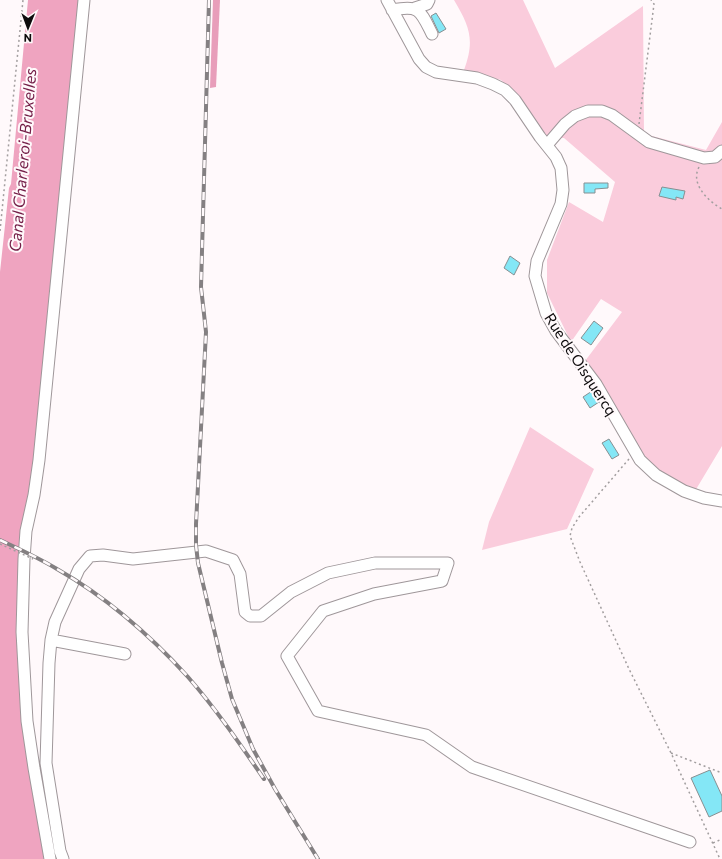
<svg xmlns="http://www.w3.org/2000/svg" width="722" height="859" viewBox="0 0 722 859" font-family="Commissioner,sans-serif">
  <rect width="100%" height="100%" fill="#fff9fb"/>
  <!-- green -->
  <path fill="#faccdc" d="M454 0H523L555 68 643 6 644 134 706 150 722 122V446L695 491 646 464 585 361 622 312 601 299 571 342 547 293V260L569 202 603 222 615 182 564 138H546L522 102 501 80 464 70C475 40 470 27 454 0Z
    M530 427 594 469 567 529 482 550 489 522Z"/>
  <!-- forest -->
  <path fill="#e89eba" d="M213 0H220L216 87 210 88Z"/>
  <!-- water -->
  <path fill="#efa4c0" d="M28 0H80L19 632 46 859H0V272L9 188 11 184Z"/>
  <!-- building -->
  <path fill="#84e7f6" stroke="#878f91" d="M436 13 446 29 439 33 431 16Z
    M584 183H608V188L595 189V193H584Z
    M662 187 685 191 683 199 676 197V200L659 196Z
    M510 256 520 263 514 275 504 268Z
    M594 321 603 328 591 345 581 338Z
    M592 391 599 402 590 408 583 397Z
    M609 439 619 455 612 459 602 443Z
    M710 770 722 796V811L709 817 691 778Z"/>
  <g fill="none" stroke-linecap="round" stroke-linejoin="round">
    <!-- minor casing -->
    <g stroke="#9f979a" stroke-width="13">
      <path id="minor" d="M387 0 419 59 426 67 436 72 477 78 493 84 505 90 515 100 540 137 556 157 561 168 563 190 561 204 537 261 535 276 546 313 556 331 596 384 640 460 656 475 684 491 704 498 722 501
        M415 8 427 4 429 0
        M392 10C420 5 420 10 432 34
        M547 145 565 124 575 116 588 111H602L612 115 649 142 704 158 715 157 722 151
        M51 640 125 654
        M50 859 34 768 27 721 22 632 24 559 26 531 34 495 39 460 84 0
        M63 859 60 851 46 763 49 663 51 640 55 622 79 569 90 556 103 555 133 559 206 551 233 560 240 574 245 612 250 616H261L291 592 328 573 375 563H448L442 581 374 594 323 611 287 656 318 711 426 735 472 767 690 842"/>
    </g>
    <!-- path -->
    <path stroke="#a29e9f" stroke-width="1.5" stroke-dasharray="2 3" stroke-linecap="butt" d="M639 124 654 4 651 0
      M699 167C690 184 708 201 722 209
      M0 231 23 0
      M629 459 579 517 572 528 570 536 580 562 629 669 671 753 720 859
      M671 753 722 773
      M713 843 722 839"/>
    <!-- minor -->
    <use href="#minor" stroke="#fff" stroke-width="11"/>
    <!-- rail casing -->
    <g stroke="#848082" stroke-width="4">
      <path id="rail" d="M209 0 201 287 206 332 196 524V545L198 563 222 663 232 699 253 749 275 789 318 859
        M0 540C19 549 39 558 57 569 106 597 150 635 188 677 216 709 240 744 264 779"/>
    </g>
    <!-- rail -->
    <use href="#rail" stroke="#fff9fb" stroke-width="2.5" stroke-dasharray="8" stroke-linecap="butt"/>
    <!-- path-bridge -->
    <path stroke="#a29e9f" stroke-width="1.5" stroke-dasharray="2 3" stroke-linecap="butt" d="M0 544 33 559"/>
  </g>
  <g text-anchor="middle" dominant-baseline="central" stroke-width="4" stroke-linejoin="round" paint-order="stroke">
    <!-- street labels -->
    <g font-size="15" fill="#0d0b0c" stroke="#fff9fb">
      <text transform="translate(581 364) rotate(57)">Rue de Oisquercq</text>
    </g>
    <!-- water labels -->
    <g font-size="16" font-style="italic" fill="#741f48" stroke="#fff9fb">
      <text transform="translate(22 160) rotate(-85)">Canal Charleroi-Bruxelles</text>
    </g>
  </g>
  <!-- north arrow -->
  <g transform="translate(28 28) rotate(181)" stroke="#fff9fb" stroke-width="3" paint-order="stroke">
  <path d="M0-3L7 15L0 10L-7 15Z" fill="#0d0b0c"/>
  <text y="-6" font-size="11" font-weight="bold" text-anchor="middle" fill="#0d0b0c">N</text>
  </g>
</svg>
